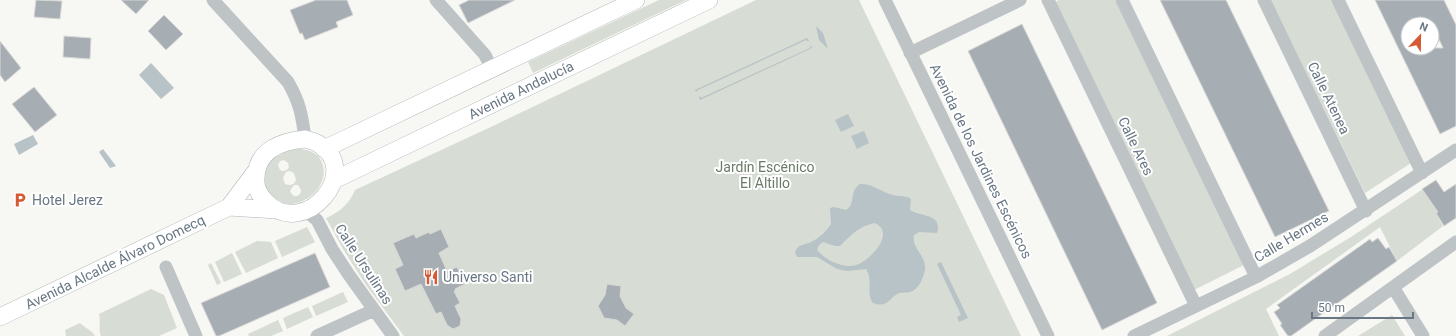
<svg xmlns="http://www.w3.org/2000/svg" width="1456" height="336" viewBox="0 0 1456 336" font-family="Roboto,sans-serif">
  <rect width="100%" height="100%" fill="#f7f7f4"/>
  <!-- green -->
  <path fill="#d7dcd4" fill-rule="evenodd" d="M659 0H686L533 73 528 62Z
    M756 0H859L1021 336H404L366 285 343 249 326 218C340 212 349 204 355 190L493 126Z
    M1059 0H1115L1244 265 1194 290 1055 2Z
    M1271 0H1332L1411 163 1365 193Z
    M295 149C335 147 331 194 297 203 290 205 286 205 280 201 276 199 270 196 267 192 264 187 264 181 265 175 267 158 279 153 295 149ZM284 160 288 163 289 167 287 170 283 171 280 170 278 165 280 161ZM290 171 294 173 296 180C294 185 290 186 285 184L283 178 286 172ZM294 185H298L301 190C301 194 298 197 294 196L290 192 291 189Z
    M1423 189 1428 196 1427 197 1438 212 1436 213 1443 226 1397 261 1380 227 1266 309 1279 336H1167L1290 274 1351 237Z
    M307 227 315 242 282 257 275 241Z
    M257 241 271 242 278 258 246 273 235 252Z
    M232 253 242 274 224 282 215 262Z
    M211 263 221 283 217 285 208 265Z
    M151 289 164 295 177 328 159 336H101C98 329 101 322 99 314Z
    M343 292 348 302 316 316 312 306Z
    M308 307 313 317 287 329 283 318Z
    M1392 315 1405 336H1358Z
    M278 320 283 331 271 336H249L248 334Z
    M80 323C85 328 93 331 95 336H66L65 330Z"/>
  <!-- water -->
  <path fill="#b8c3c7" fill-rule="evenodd" d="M816 26 823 33 828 49 819 40Z
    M807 38 809 41H807L806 40 698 90 696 92 695 90Z
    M811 45 812 48 700 100 699 97 700 96 701 98 810 48Z
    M151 63 174 88 161 99 139 75Z
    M848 114 854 126 841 132 835 120Z
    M864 131 869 143 857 149 851 136Z
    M33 135 38 144 19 155 14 144Z
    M103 149 116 166 110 168 99 152Z
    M860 184C872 183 881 192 893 195 899 197 906 195 911 199L910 210C920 217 943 213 937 233L919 232 914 235C911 248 927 256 925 270 923 278 919 290 910 292 906 293 900 292 897 294 888 300 887 308 873 303 865 292 874 282 866 269L847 271 837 269 817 257H797L795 252C798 243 805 246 813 241 820 237 827 231 831 224L830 208 834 207 846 210C857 203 848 192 860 184ZM875 223C895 233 873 256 861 263 847 271 826 261 817 250L819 245 823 242 835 246H840C851 235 859 226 875 223Z
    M941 262 968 318 959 322 957 317 961 315 937 264Z"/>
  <!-- building -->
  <path fill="#a6aeb3" stroke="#d9d8d7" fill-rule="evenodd" d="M36 0 62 1 60 19 34 17Z
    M121 0H149L136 14Z
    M316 0H347L353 15 336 22 338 27 305 40 302 33 300 34 290 10Z
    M469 0H515L468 23 459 5Z
    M1160 0H1226L1329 211 1275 237Z
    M1375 0H1444L1456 25V126L1440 134ZM1408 24H1432L1443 48H1408Z
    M164 15 183 34 166 50 148 31Z
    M1022 24 1157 303 1102 330 968 51Z
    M64 36 91 38 90 59 63 57Z
    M0 41 21 68 5 82 0 75Z
    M34 87 57 115 35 132 12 104Z
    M1436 180 1444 192 1456 184V218L1444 226 1436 213 1438 212 1422 189Z
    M441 229 449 247 439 253 447 271 457 267 465 284 455 289 456 290 454 291 460 303 455 306 461 319 460 326 453 329 447 325 441 312 436 314 421 284 405 291 395 269 403 265 393 243 414 234 416 238 429 232 430 234Z
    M1378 238 1386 249 1389 247 1397 261 1291 336H1288L1280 325 1282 324 1274 312 1280 308 1277 305 1370 239 1372 242Z
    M315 253 330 287 219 336H216L201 303Z
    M607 284 621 286 620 296 626 308 634 314 625 326 617 320 604 318 598 306 605 295Z"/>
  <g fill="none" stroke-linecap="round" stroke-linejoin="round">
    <!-- major casing -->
    <g stroke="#b2b7ba" stroke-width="18">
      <path id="major" d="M305 139C309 140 313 141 317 143 365 169 305 241 266 202 259 195 255 187 256 178 256 150 282 141 305 139Z
        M324 149 636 0
        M334 180 709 0
        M229 207 256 171
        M0 317 229 207 276 210"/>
    </g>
    <!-- minor -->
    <path stroke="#bec3c6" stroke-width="13" d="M213 0 288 82C300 103 302 115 305 139
      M436 0 485 55 492 69
      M885 0 1048 336
      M1048 0 1196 306
      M1122 0 1256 277
      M1264 0 1366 211
      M1338 0 1422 173
      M910 53 1020 0
      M306 211 317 220 332 249 349 275 393 336
      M166 267 196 336
      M1393 287 1423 336
      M317 336 374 310
      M1134 336 1256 277 1310 246 1456 150
      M1325 336 1456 242"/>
    <!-- major -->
    <use href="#major" stroke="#fff" stroke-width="17"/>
  </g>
  <!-- icons -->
  <defs>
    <g id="parking-bare" transform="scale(1.2)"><path d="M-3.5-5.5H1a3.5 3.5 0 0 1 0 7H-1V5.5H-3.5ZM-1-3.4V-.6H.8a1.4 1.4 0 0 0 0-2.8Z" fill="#d75934" stroke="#fff" stroke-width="2.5" paint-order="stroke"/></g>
    <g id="restaurant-bare" transform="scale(1.2)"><path d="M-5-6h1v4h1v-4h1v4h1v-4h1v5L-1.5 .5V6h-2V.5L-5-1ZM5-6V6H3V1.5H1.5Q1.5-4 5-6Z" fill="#d75934" stroke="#fff" stroke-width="2.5" paint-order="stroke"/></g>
  </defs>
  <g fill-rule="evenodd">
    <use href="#parking-bare" x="20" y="200"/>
    <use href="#restaurant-bare" x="431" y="277"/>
  </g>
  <g text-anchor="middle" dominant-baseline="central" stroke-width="4" stroke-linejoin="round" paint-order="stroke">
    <!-- street labels -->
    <g font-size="14" fill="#687783" stroke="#fff">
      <text transform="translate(521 90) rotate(-26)">Avenida Andalucía</text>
      <text transform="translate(1329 98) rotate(64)">Calle Atenea</text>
      <text transform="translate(1136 146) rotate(64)">Calle Ares</text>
      <text transform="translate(981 161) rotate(64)">Avenida de los Jardines Escénicos</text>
      <text transform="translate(1291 237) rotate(-31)">Calle Hermes</text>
      <text transform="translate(115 262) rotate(-26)">Avenida Alcalde Álvaro Domecq</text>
      <text transform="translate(364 264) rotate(57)">Calle Ursulinas</text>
    </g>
    <!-- park labels -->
    <g font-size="14" fill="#6b7b66" stroke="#fff">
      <text x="765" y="167">Jardín Escénico<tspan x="765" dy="16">El Altillo</tspan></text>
    </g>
    <!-- poi labels -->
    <g font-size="14" fill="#687783" stroke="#fff" text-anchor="start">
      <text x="32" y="200">Hotel Jerez</text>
      <text x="443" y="277">Universo Santi</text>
    </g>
  </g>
  <!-- north arrow -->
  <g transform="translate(1420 36) rotate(22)"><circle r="19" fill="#ffffff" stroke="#c3c9cd"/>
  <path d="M0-3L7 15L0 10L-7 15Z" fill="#d75934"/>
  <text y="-6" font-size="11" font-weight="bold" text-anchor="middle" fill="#687783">N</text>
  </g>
  <!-- scale -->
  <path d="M1312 312v6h101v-6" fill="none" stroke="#687783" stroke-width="2"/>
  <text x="1318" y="312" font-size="12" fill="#687783" stroke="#ffffff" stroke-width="3" paint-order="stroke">50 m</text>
</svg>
